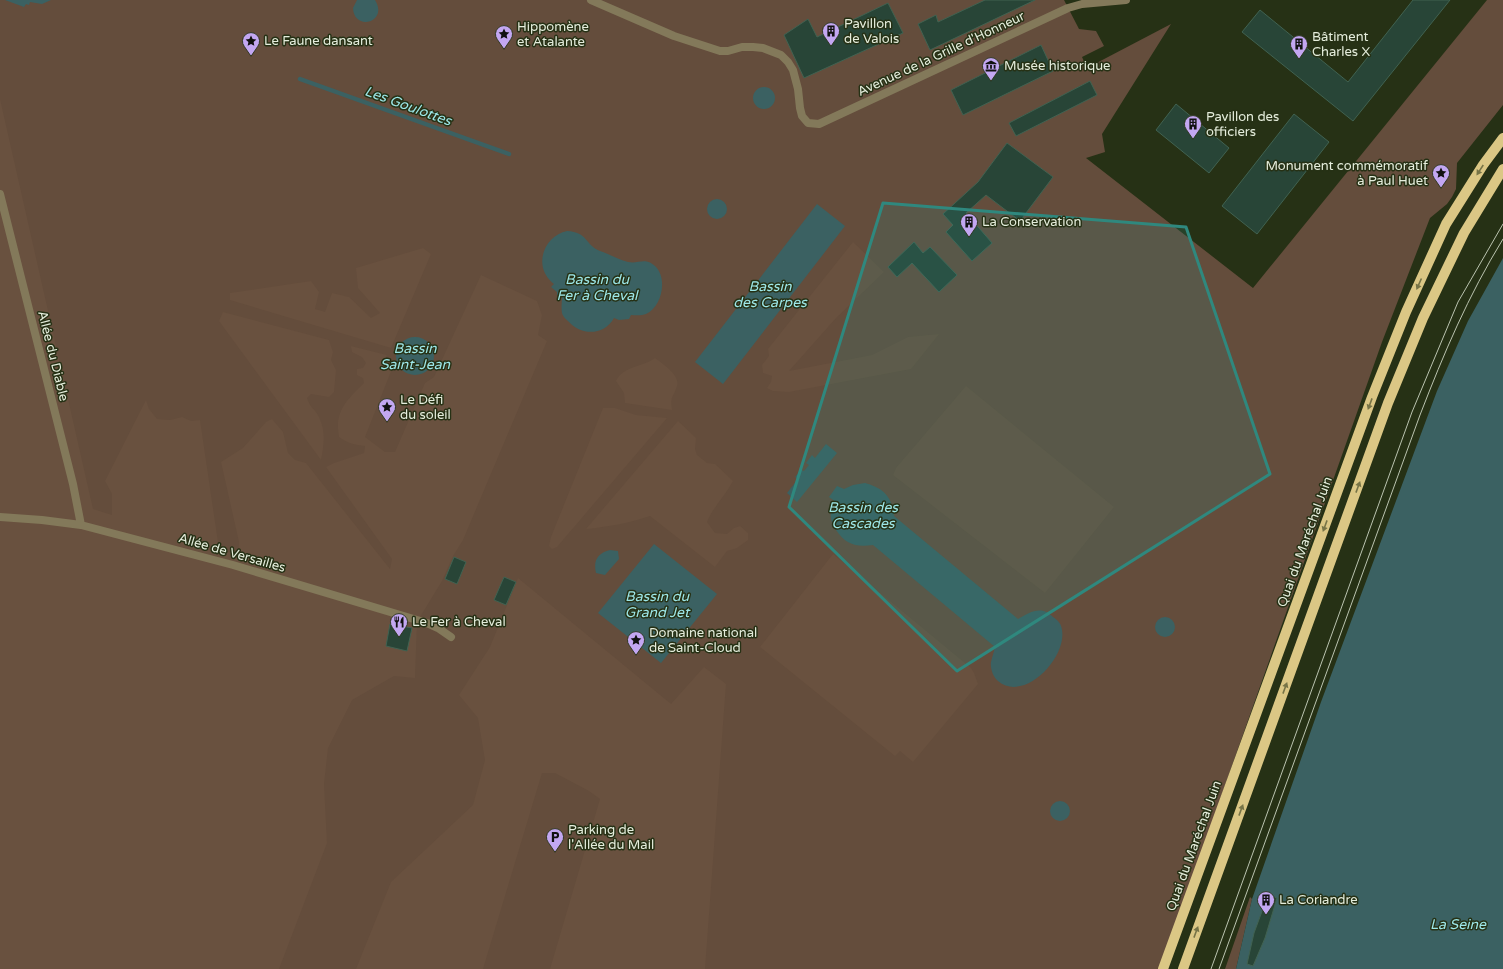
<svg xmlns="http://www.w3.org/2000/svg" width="1503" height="969" viewBox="0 0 1503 969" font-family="'Varela Round',sans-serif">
  <rect width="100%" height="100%" fill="#263115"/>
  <!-- green -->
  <path fill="#644d3c" d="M0 0H1064L1079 29 1096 31 1104 46 1082 57 1087 68 1171 24 1102 134 1105 152 1086 158 1253 288 1487 0H1503V105L1457 163 1456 189 1452 197 1447 204 1430 218 1382 342 1160 969H0Z
    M1250 897 1252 899 1236 969H1225Z"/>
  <!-- forest -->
  <path fill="#69513f" d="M0 99 93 509 112 515V494L105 481 146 400 149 409 157 419 170 420 182 417 191 421 200 420 219 549 238 555 239 542 221 462 243 448 266 422 272 419 283 432 288 453 295 460 306 463 390 569 392 559 326 467 334 463 364 453 365 446C355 445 347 443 339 437 334 411 347 400 364 383L363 378 357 375V369L363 368 366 363 362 357 352 352 351 346 387 355 385 361 392 369 365 437 385 452H395L425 383 434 377 481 275 537 301 542 315 538 335 547 341 463 540 453 556 442 581 417 622 415 678 394 676 352 700 328 748 324 784 327 843 279 969H0Z
    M853 242 884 272 836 318 789 371 872 355 908 337 939 334 911 369 789 392 773 391 767 388 771 382 772 376 763 373 762 365 769 356 768 349Z
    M423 248 431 254 391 348 230 300V293L311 281 319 292 315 309 325 312 332 293 349 297 371 318 380 313 358 288 356 268Z
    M223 312 329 340 333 352 331 360 336 370 334 392 329 397 311 394 307 398C310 408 315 409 319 417 326 432 324 444 321 460L219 321Z
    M655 358C662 363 681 376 677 386 673 399 670 395 672 410L625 403 624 393 616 381C623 366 643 367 655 358Z
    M966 386 1114 507 1045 593 893 475 896 468Z
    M603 408H615L636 415 667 418 557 547 552 549 549 546 551 537Z
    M678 421 696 438 695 449 697 455 707 463 715 464 733 481C725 496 713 507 707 522L715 533 727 534 734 528 740 526 748 533V540L737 548 727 551 715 567 650 516C629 523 608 527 586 529Z
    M833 554 971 668 974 673 978 684 913 762 900 751 895 756 760 647Z
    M518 578 671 704 704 667 726 684 705 969H550L600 799 589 791 555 773H542L483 969H356L391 882 473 805 485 760 478 718 459 695 490 647Z"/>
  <!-- water -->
  <path fill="#3b6162" d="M5 0H51L42 4 30 2 29 5 26 4 24 7Z
    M357 0H375C389 22 354 32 353 8Z
    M753 98a11 11 0 1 1 22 0a11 11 0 1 1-22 0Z
    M707 209a10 10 0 1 1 20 0a10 10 0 1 1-20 0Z
    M817 204 845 226 723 384 695 362Z
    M567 231C588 232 585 245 600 251 609 254 619 260 628 262 639 264 645 257 655 266 668 278 662 307 646 314 641 316 635 315 631 315L629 319 619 320 614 318C605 335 582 336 570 323 567 320 563 317 562 313 561 308 562 301 562 297L557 295V292L551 287 554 284C549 280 545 275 543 268 539 251 551 234 567 231Z
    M1503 258V969H1236L1252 899 1321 702 1437 391 1468 321Z
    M396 356a19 19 0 1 1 38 0a19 19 0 1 1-38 0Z
    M826 444 837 453 797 502 787 493 798 479 795 477 801 470 804 471 809 465 806 463 812 455 815 458Z
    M865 483C883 488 892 496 894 516L1018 619C1030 612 1041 605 1053 617 1056 619 1060 622 1061 626 1071 654 1025 704 998 681 993 677 990 668 991 662 992 657 994 652 995 647L873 545C856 547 846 545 836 530 832 524 830 519 831 512L830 511 836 502 829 497 837 486 844 489 853 485Z
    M654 544 717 594 661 663 598 613Z
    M610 550 618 551 619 559 605 575 596 573C593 560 598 553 610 550Z
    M1155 627a10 10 0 1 1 20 0a10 10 0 1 1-20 0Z
    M1050 811a10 10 0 1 1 20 0a10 10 0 1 1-20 0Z"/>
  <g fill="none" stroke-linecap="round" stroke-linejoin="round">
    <!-- stream -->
    <path stroke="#3b6162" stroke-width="4.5" d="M300 79 509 154"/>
  </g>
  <!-- building -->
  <path fill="#284537" stroke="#416251" d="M985 0H1035L930 50 918 24 936 15 938 22Z
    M1413 0H1450L1353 121 1242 32 1260 10 1348 82Z
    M888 3 903 33 804 78 784 35 808 19 817 37Z
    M1041 45 1053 71 963 115 951 90Z
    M1090 81 1097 95 1016 136 1009 123Z
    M1176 104 1229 148 1209 173 1156 130Z
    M1294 114 1329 142 1257 234 1222 206Z
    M1007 143 1053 177 1020 221 986 195 966 213 992 243 972 261 946 232 953 225 943 214 978 182Z
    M914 242 923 253 930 247 957 275 939 292 912 263 897 277 888 267Z
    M454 557 466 562 457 584 445 579Z
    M504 577 516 582 506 605 494 600Z
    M390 624 412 628 407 651 386 646Z
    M1268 895 1277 898 1265 938 1253 966 1247 964 1254 933Z"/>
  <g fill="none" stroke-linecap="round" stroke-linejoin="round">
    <!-- street -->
    <path stroke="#83795a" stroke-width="8" d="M591 0 674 36 720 51H728L742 47H753L763 48 781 55 788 62 793 70 798 89 800 108 802 116 808 123 819 124 1068 8 1082 4 1126 0
      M0 194 73 484 81 525
      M0 517 42 520 81 525 233 565 427 623 438 628 451 637"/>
    <!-- primary -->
    <path stroke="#dbc785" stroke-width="10" d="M1163 969 1372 397 1406 312 1446 224 1483 165 1503 138
      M1183 969 1388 403 1423 318 1464 233 1503 169"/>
    <!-- tram -->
    <path stroke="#bbc4b0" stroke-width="1" d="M1211 969 1412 412 1458 302 1503 224
      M1219 969 1420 415C1444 353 1468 296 1503 239"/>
  </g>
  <!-- one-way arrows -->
  <defs><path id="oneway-solid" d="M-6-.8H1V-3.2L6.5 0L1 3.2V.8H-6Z"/></defs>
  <g fill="#777447">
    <use href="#oneway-solid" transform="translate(1480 170) rotate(123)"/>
    <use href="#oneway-solid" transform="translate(1419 284) rotate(114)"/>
    <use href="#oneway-solid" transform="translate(1370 404) rotate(110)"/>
    <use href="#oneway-solid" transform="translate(1358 487) rotate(-70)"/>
    <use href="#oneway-solid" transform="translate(1325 526) rotate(110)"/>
    <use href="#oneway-solid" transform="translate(1285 688) rotate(-70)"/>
    <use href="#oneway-solid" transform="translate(1241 810) rotate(-70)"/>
    <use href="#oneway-solid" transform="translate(1196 932) rotate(-70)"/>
  </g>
  <!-- marked area -->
  <path fill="#2f887e" fill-opacity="0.2" stroke="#2f887e" stroke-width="3" stroke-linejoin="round" d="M883 203 1186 227 1270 474 957 671 789 507Z"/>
  <!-- icons -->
  <defs>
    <g id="building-pin" transform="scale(0.9)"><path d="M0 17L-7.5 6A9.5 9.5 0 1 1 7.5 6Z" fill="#c3a7f2" stroke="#263115"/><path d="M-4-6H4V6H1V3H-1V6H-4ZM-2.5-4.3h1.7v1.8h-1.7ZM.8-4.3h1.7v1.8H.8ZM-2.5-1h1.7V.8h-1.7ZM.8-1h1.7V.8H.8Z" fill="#111"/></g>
    <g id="sight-pin" transform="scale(0.9)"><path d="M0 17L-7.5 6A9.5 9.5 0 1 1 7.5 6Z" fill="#c3a7f2" stroke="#263115"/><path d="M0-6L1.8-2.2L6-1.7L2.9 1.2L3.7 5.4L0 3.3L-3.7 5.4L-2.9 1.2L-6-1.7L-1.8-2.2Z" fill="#111"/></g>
    <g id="museum-pin" transform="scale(0.9)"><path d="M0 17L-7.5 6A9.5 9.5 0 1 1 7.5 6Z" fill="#c3a7f2" stroke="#263115"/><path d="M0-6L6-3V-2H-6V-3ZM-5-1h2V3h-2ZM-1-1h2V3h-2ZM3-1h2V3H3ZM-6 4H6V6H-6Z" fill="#111"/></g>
    <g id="restaurant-pin" transform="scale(0.9)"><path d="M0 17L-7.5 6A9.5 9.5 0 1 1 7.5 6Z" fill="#c3a7f2" stroke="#263115"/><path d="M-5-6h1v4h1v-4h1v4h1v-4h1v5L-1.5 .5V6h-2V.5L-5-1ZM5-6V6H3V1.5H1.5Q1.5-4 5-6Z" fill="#111"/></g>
    <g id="parking-pin" transform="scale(0.9)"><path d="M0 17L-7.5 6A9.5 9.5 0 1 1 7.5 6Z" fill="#c3a7f2" stroke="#263115"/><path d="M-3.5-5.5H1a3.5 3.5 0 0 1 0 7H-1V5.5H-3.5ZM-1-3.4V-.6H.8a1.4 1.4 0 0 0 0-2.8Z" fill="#111"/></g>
  </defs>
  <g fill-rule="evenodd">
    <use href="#building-pin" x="831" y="31"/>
    <use href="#sight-pin" x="504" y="34"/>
    <use href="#sight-pin" x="251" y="41"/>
    <use href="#building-pin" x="1299" y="44"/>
    <use href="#museum-pin" x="991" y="66"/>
    <use href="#building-pin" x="1193" y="124"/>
    <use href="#sight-pin" x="1441" y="173"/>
    <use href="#building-pin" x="969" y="222"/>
    <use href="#sight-pin" x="387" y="407"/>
    <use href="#restaurant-pin" x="399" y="622"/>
    <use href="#sight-pin" x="636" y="640"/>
    <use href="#parking-pin" x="555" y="837"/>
    <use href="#building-pin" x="1266" y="900"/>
  </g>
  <g text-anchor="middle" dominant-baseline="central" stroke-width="3" stroke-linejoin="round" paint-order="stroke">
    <!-- poi labels -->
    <g font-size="13" fill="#e5eddc" stroke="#263115" text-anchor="start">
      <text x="844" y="24">Pavillon<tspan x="844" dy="15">de Valois</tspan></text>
      <text x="517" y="27">Hippomène<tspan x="517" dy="15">et Atalante</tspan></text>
      <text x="1312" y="37">Bâtiment<tspan x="1312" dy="15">Charles X</tspan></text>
      <text x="264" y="41">Le Faune dansant</text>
      <text x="1004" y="66">Musée historique</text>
      <text x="1206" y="117">Pavillon des<tspan x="1206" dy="15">officiers</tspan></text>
      <text x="1428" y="166" text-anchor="end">Monument commémoratif<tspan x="1428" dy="15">à Paul Huet</tspan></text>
      <text x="982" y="222">La Conservation</text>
      <text x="400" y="400">Le Défi<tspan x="400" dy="15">du soleil</tspan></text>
      <text x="412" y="622">Le Fer à Cheval</text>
      <text x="649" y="633">Domaine national<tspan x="649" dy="15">de Saint-Cloud</tspan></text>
      <text x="568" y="830">Parking de<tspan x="568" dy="15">l'Allée du Mail</tspan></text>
      <text x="1279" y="900">La Coriandre</text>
    </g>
    <!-- street labels -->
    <g font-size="13" fill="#e5eddc" stroke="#263115">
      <text transform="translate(941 54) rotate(-25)">Avenue de la Grille d'Honneur</text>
      <text transform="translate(53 356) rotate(76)">Allée du Diable</text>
      <text transform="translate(1305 542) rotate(-70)">Quai du Maréchal Juin</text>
      <text transform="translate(232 553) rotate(16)">Allée de Versailles</text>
      <text transform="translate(1194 846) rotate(-70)">Quai du Maréchal Juin</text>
    </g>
    <!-- water labels -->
    <g font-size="14" font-style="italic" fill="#9de7e8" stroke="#263115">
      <text transform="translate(408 106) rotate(20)">Les Goulottes</text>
      <text x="597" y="279">Bassin du<tspan x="597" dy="16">Fer à Cheval</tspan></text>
      <text x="770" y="286">Bassin<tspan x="770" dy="16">des Carpes</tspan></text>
      <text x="415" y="348">Bassin<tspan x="415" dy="16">Saint-Jean</tspan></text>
      <text x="863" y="507">Bassin des<tspan x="863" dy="16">Cascades</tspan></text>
      <text x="657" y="596">Bassin du<tspan x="657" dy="16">Grand Jet</tspan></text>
      <text x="1458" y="924">La Seine</text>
    </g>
  </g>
</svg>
